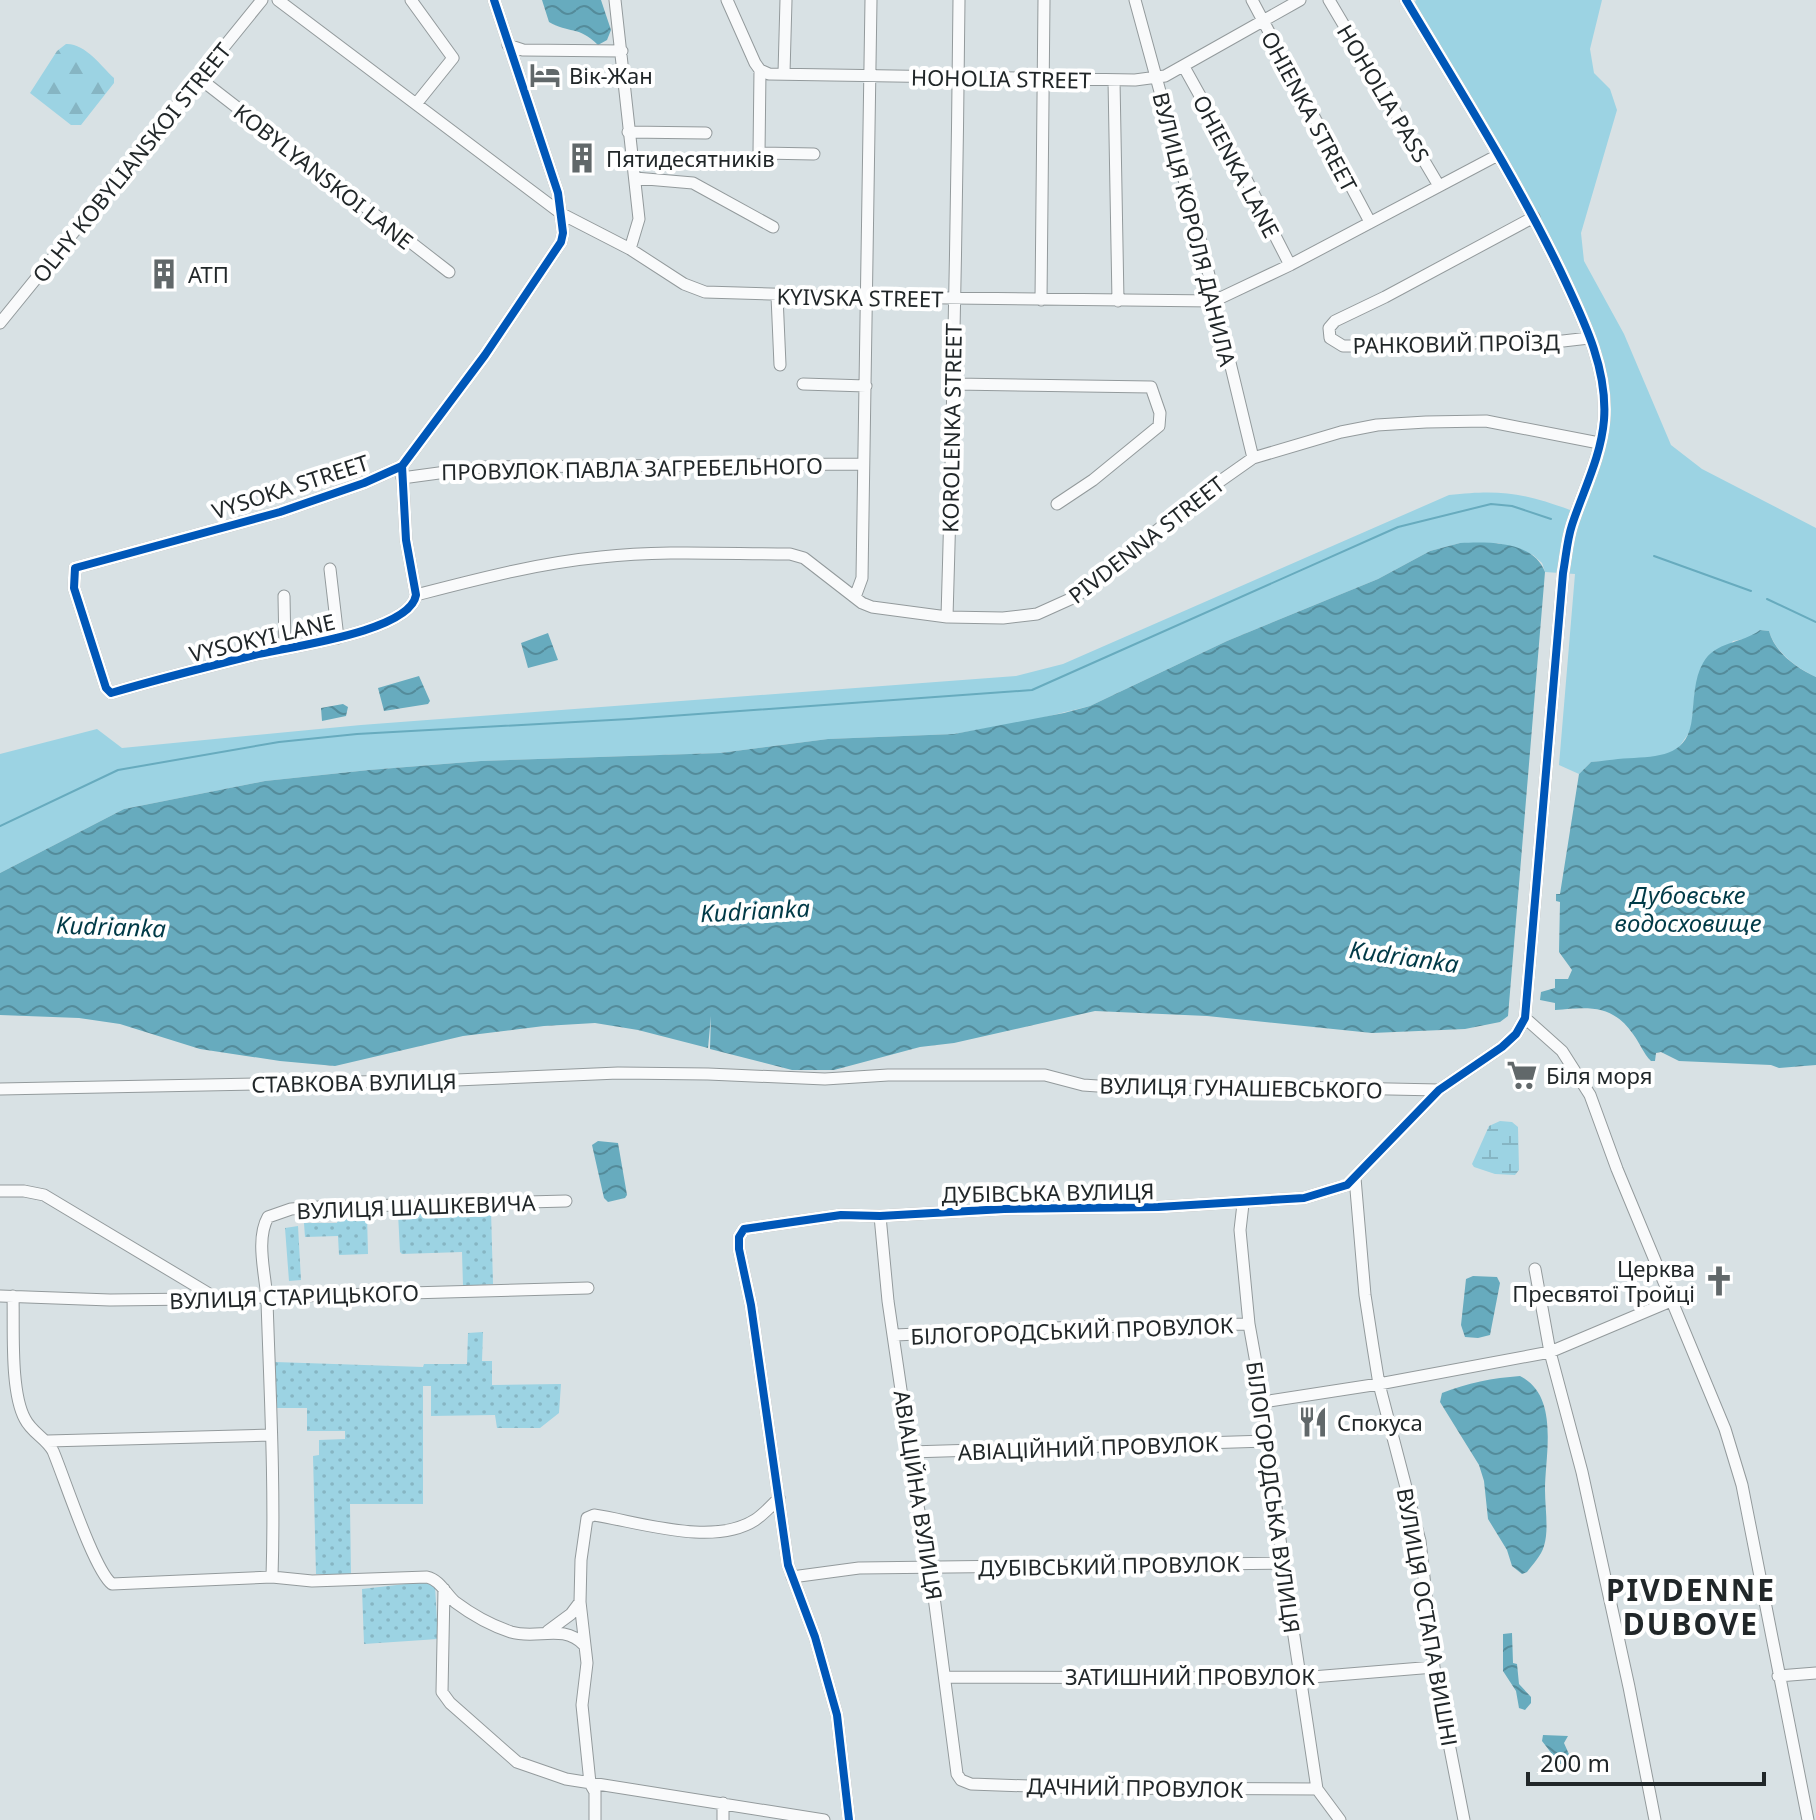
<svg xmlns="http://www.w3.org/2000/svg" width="1816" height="1820" viewBox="0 0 1816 1820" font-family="'Noto Sans',sans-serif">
  <defs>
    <pattern id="forest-firs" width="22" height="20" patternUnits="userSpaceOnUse" patternTransform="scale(2)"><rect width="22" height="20" fill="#9cd3e3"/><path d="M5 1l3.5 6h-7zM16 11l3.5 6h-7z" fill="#86b5c3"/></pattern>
    <pattern id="wetland-marsh" width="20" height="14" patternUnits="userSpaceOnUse" patternTransform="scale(2)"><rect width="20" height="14" fill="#9cd3e3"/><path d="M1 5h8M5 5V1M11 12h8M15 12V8" fill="none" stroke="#86b5c3"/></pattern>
    <pattern id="park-dots" width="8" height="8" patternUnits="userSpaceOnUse" patternTransform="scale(2)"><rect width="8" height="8" fill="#9cd3e3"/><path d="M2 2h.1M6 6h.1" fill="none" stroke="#86b5c3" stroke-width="1.8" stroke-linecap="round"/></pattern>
    <pattern id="water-waves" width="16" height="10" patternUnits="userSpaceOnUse" patternTransform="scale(2)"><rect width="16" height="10" fill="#67abbe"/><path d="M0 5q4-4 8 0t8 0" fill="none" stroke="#548b9a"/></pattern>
  </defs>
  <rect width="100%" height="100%" fill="#d8e1e4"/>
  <!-- grass -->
  <path fill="#9cd3e3" d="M1416 0H1602L1590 49 1594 73 1610 89 1617 110 1581 233 1584 261 1624 334 1671 445 1702 469 1816 528V677C1797 668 1775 652 1769 631L1760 630 1750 638 1733 641 1695 691 1691 730 1677 750 1658 757 1591 762 1579 774 1559 765 1575 574 1545 572 1542 563 1533 555 1498 543H1460L1430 551 1378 579 1227 641 1090 706 1033 720 954 734 828 739 720 753 481 761 369 770 265 781 124 809 0 873V754L97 729 122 748 361 725 1016 676 1063 664 1449 495C1502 489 1523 493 1573 511 1582 490 1607 441 1609 421 1614 367 1587 317 1565 270 1521 179 1466 93 1414 5Z"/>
  <!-- forest -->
  <path fill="url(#forest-firs)" d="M66 44C85 43 101 66 114 78V83L81 125H71L30 93 57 51Z"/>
  <!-- wetland -->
  <path fill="url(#wetland-marsh)" d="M1500 1121 1512 1122 1518 1127 1519 1170 1515 1175 1495 1174 1474 1167 1472 1164 1489 1126Z"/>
  <!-- park -->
  <path fill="url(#park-dots)" d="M491 1210 493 1284 463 1286 462 1252 402 1254 400 1252 398 1213Z
    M367 1215 368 1254 339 1255 338 1236 305 1237 304 1223H337L338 1216Z
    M298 1226 301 1280 289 1281 285 1228Z
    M483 1332 482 1361H492V1385L561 1384 559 1413 540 1428H497L495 1415 431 1416V1386H423V1504H350L351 1574H316L313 1456 319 1455V1440L345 1439V1431H307V1408H276L275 1362 423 1367 424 1364H467L468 1333Z
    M423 1582 435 1586 438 1639 364 1644 362 1589Z"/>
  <!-- water -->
  <path fill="url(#water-waves)" d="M542 0H601L611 30 607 40 598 45C578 25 569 34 549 22Z
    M1460 543C1487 542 1533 540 1545 572L1508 1016 1500 1022 1465 1029 1372 1033 1207 1016 1095 1011 954 1043 920 1047 834 1070H792L710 1049 711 1016 708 1048 638 1030 595 1023 544 1026 463 1036 335 1066 280 1061 200 1049 120 1024 79 1018 0 1015V873L124 809 265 781 369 770 481 761 720 753 828 739 954 734 1064 713 1090 706 1227 641 1378 579 1430 551Z
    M1760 630 1769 631C1775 653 1797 668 1816 677V1065L1779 1068 1771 1065 1679 1061 1661 1052 1656 1053 1655 1061H1651C1643 1053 1640 1043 1633 1034 1612 1004 1589 1007 1555 1010V1003L1540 1000 1541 992 1555 988V979H1568L1572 970 1559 952 1560 902 1556 901V894H1560L1579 774 1591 762C1605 761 1620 758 1634 758 1664 756 1688 754 1692 718 1694 701 1694 678 1703 663 1715 641 1742 644 1760 630Z
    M548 633 558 660 528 668 521 643Z
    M419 676 430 701 428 704 384 711 378 688Z
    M343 704 348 707 346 716 322 721 321 708Z
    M598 1141 618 1143 627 1195 625 1198 608 1202 604 1198 592 1145Z
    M1473 1276 1497 1277 1500 1283 1490 1335 1478 1338 1465 1337 1461 1325 1466 1279Z
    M1520 1376C1560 1396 1545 1455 1545 1490 1545 1508 1549 1530 1544 1546 1541 1556 1533 1564 1527 1572L1522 1574 1512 1566 1507 1550 1488 1519 1484 1481 1479 1465 1440 1402 1442 1393C1467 1383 1493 1378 1520 1376Z
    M1512 1633 1513 1663 1517 1664 1519 1684 1531 1697V1703L1525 1710 1519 1708 1516 1691 1503 1671V1634Z
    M1543 1735 1568 1736 1564 1743 1572 1761 1563 1765 1559 1763 1542 1741Z"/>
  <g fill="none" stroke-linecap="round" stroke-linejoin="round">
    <!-- stream -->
    <path stroke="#67abbe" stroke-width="2" d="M1654 556 1751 591
      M1767 599 1816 622
      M0 826 118 770 279 742 357 734 629 719 1032 690 1398 527 1491 504 1512 506 1551 519"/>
    <!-- minor casing -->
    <g stroke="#939a9c" stroke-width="13">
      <path id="minor" d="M278 0 562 214 630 249 684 284 705 292 867 297 1214 301 1290 265 1498 155
        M411 0 453 58 416 104
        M615 0 639 219 630 249
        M727 0 755 63 760 70 769 74 1135 80 1165 76 1300 0
        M1135 0 1200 238 1253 458
        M1252 0 1370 222
        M1329 0 1439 186
        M508 45 523 50 622 51
        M1184 67 1243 173 1290 265
        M760 70 759 153 814 154
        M784 73 786 0
        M199 78 449 272
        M1114 80 1118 301
        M628 132 706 133
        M635 178 693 183 773 227
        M1534 217 1385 297 1335 321 1329 328 1330 338 1343 346H1447L1501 340 1563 341 1589 338
        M777 296 780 365
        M1041 300 1044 0
        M0 323 262 0
        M803 384 866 386
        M955 384 1151 387 1160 413 1159 426 1093 480 1057 504
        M402 466 406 540 416 595C410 632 287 647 254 655 206 667 158 679 111 693L106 688 74 588 75 568 280 512 364 483 402 466 485 355 561 242 563 233 558 193 494 0
        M402 478 483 467 863 464
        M330 569 338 638
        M416 595C478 579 538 563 601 557 664 550 727 554 790 554L804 558 862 603 872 607 947 617 1003 618 1037 614 1077 596 1199 496 1253 458 1341 432 1377 425 1426 422 1486 421 1599 443
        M284 596 285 649
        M855 597 862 578 871 0
        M947 617C953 411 957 206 959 0
        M1525 1018 1562 1051 1590 1095 1617 1169 1725 1429 1742 1485 1808 1820
        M0 1089 456 1080 618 1073 708 1074 825 1079 888 1075H1045L1083 1085 1156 1090 1292 1087 1439 1090
        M1355 1178 1365 1295 1373 1347 1379 1384 1420 1541 1434 1667 1464 1820
        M0 1191H24L44 1195 216 1298
        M1243 1204 1240 1230 1249 1324 1263 1402 1283 1563 1317 1789 1340 1820
        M880 1216 888 1301 918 1506 930 1566 957 1774 961 1780 971 1784 1084 1788 1317 1789
        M1535 1269 1550 1352 1582 1472 1629 1687 1655 1820
        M0 1296 110 1300 196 1299 588 1288
        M13 1296C14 1328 10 1392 25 1419 32 1433 46 1438 53 1451 64 1477 94 1570 112 1584L272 1577 312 1581 427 1577C440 1580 445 1593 455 1602 471 1614 493 1626 511 1632 537 1640 563 1623 584 1645
        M895 1335 1077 1327 1249 1324
        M1263 1402 1379 1384 1550 1352 1671 1301
        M48 1441 270 1435
        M910 1452 1267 1441
        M272 1577C275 1485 270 1393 267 1301 266 1276 255 1240 268 1217L291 1209 319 1207 566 1201
        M792 1577 859 1568 1283 1563
        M444 1589 442 1692 450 1703 517 1762 566 1779 824 1820
        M548 1631 571 1614 580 1602
        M1778 1676 1816 1673
        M946 1677 1300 1678 1434 1667
        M595 1820V1792L590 1783 582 1705 587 1663 580 1602 581 1560 587 1518 594 1515C640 1522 713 1547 755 1520 764 1514 771 1506 779 1498
        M723 1820V1803
        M849 1820 837 1715 815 1637 788 1565 751 1305 739 1249V1237L744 1229 841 1215 880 1216 1004 1209 1158 1207 1304 1198 1347 1185 1439 1090 1502 1047 1516 1034 1525 1018 1563 573C1566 557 1567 540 1572 525 1583 491 1601 457 1604 420 1608 367 1582 317 1560 270 1515 177 1459 89 1406 0"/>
    </g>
    <!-- minor -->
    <use href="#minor" stroke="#f9fafb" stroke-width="11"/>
    <!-- cycleway casing -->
    <g stroke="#fff" stroke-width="13">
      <path id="cycleway" d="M402 466 406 540 416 595C410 632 287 647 254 655 206 667 158 679 111 693L106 688 74 588 75 568 280 512 364 483 402 466 485 355 561 242 563 233 558 193 494 0
        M849 1820 837 1715 815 1637 788 1565 751 1305 739 1249V1237L744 1229 841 1215 880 1216 1004 1209 1158 1207 1304 1198 1347 1185 1439 1090 1502 1047 1516 1034 1525 1018 1563 573C1566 557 1567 540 1572 525 1583 491 1601 457 1604 420 1608 367 1582 317 1560 270 1515 177 1459 89 1406 0"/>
    </g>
    <!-- cycleway -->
    <use href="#cycleway" stroke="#0057b8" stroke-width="8"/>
  </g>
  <!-- icons -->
  <defs>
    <g id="hotel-bare" transform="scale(2.4)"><path d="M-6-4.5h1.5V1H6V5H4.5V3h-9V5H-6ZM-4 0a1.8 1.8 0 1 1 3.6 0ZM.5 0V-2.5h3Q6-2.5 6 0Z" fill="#61686a" stroke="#fff" stroke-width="2.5" paint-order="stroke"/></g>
    <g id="building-bare" transform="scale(2.4)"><path d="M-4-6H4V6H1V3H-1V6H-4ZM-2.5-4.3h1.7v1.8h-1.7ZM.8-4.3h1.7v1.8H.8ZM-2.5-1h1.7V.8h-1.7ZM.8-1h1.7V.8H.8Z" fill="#61686a" stroke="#fff" stroke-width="2.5" paint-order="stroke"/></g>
    <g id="supermarket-bare" transform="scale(2.4)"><path d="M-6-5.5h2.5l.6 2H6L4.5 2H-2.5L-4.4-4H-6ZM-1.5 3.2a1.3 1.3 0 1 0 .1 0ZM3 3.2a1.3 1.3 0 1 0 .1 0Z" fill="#61686a" stroke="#fff" stroke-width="2.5" paint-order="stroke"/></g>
    <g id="church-bare" transform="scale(2.4)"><path d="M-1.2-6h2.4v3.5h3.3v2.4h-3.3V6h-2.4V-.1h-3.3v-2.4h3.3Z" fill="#61686a" stroke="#fff" stroke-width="2.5" paint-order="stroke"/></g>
    <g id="restaurant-bare" transform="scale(2.4)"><path d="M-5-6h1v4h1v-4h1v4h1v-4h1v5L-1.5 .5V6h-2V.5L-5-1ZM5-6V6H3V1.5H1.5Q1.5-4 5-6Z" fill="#61686a" stroke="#fff" stroke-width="2.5" paint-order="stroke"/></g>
  </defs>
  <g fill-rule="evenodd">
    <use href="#hotel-bare" x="545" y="75"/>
    <use href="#building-bare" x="582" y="158"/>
    <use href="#building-bare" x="164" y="274"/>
    <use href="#supermarket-bare" x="1522" y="1075"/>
    <use href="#church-bare" x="1719" y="1281"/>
    <use href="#restaurant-bare" x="1313" y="1422"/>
  </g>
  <g text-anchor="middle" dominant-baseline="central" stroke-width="8" stroke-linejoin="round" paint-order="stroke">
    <!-- poi labels -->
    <g font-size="22" fill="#212729" stroke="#fff" text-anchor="start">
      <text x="569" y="75">Вік-Жан</text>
      <text x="606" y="158">Пятидесятників</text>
      <text x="188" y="274">АТП</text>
      <text x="1546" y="1075">Біля моря</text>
      <text x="1695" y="1268" text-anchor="end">Церква<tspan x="1695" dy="25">Пресвятої Тройці</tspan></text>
      <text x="1337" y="1422">Спокуса</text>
    </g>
    <!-- street labels -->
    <g font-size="22" fill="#212729" stroke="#fff">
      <text transform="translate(1001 78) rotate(1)">HOHOLIA STREET</text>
      <text transform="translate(1384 93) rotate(59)">HOHOLIA PASS</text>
      <text transform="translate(1310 111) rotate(62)">OHIENKA STREET</text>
      <text transform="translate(131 162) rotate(-51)">OLHY KOBYLIANSKOI STREET</text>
      <text transform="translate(1237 166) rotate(62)">OHIENKA LANE</text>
      <text transform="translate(324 176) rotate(38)">KOBYLYANSKOI LANE</text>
      <text transform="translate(1195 229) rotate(76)">ВУЛИЦЯ КОРОЛЯ ДАНИЛА</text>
      <text transform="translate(860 297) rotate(1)">KYIVSKA STREET</text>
      <text transform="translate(1456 343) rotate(-1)">РАНКОВИЙ ПРОЇЗД</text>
      <text transform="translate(951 428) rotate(-89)">KOROLENKA STREET</text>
      <text transform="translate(632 468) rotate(-1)">ПРОВУЛОК ПАВЛА ЗАГРЕБЕЛЬНОГО</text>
      <text transform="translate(290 486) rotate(-18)">VYSOKA STREET</text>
      <text transform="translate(1146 539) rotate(-38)">PIVDENNA STREET</text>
      <text transform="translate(262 637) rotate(-13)">VYSOKYI LANE</text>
      <text transform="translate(354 1082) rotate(-1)">СТАВКОВА ВУЛИЦЯ</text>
      <text transform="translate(1241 1087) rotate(1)">ВУЛИЦЯ ГУНАШЕВСЬКОГО</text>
      <text transform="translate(1048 1192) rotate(-1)">ДУБІВСЬКА ВУЛИЦЯ</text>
      <text transform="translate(416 1206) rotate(-2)">ВУЛИЦЯ ШАШКЕВИЧА</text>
      <text transform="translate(294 1296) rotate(-2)">ВУЛИЦЯ СТАРИЦЬКОГО</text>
      <text transform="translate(1072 1330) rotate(-2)">БІЛОГОРОДСЬКИЙ ПРОВУЛОК</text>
      <text transform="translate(1088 1447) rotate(-2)">АВІАЦІЙНИЙ ПРОВУЛОК</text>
      <text transform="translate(919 1495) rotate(81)">АВІАЦІЙНА ВУЛИЦЯ</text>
      <text transform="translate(1274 1497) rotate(82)">БІЛОГОРОДСЬКА ВУЛИЦЯ</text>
      <text transform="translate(1109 1565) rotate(-1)">ДУБІВСЬКИЙ ПРОВУЛОК</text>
      <text transform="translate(1428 1617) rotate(80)">ВУЛИЦЯ ОСТАПА ВИШНІ</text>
      <text x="1190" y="1676">ЗАТИШНИЙ ПРОВУЛОК</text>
      <text transform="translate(1135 1787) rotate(1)">ДАЧНИЙ ПРОВУЛОК</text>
    </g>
    <!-- water labels -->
    <g font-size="24" font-style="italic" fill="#003a47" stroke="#fff">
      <text x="1688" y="894">Дубовське<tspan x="1688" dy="28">водосховище</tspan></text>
      <text transform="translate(755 910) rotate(-3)">Kudrianka</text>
      <text transform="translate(111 926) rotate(2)">Kudrianka</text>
      <text transform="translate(1404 956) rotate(8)">Kudrianka</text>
    </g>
    <!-- district labels -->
    <g font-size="30" font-weight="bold" letter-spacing="2" fill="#212729" stroke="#fff">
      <text x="1691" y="1589">PIVDENNE<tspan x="1691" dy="34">DUBOVE</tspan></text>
    </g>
  </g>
  <!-- scale -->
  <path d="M1528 1772v12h236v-12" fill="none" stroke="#212729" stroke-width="4"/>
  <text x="1540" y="1772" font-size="24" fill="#212729" stroke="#ffffff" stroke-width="6" paint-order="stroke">200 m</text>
</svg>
